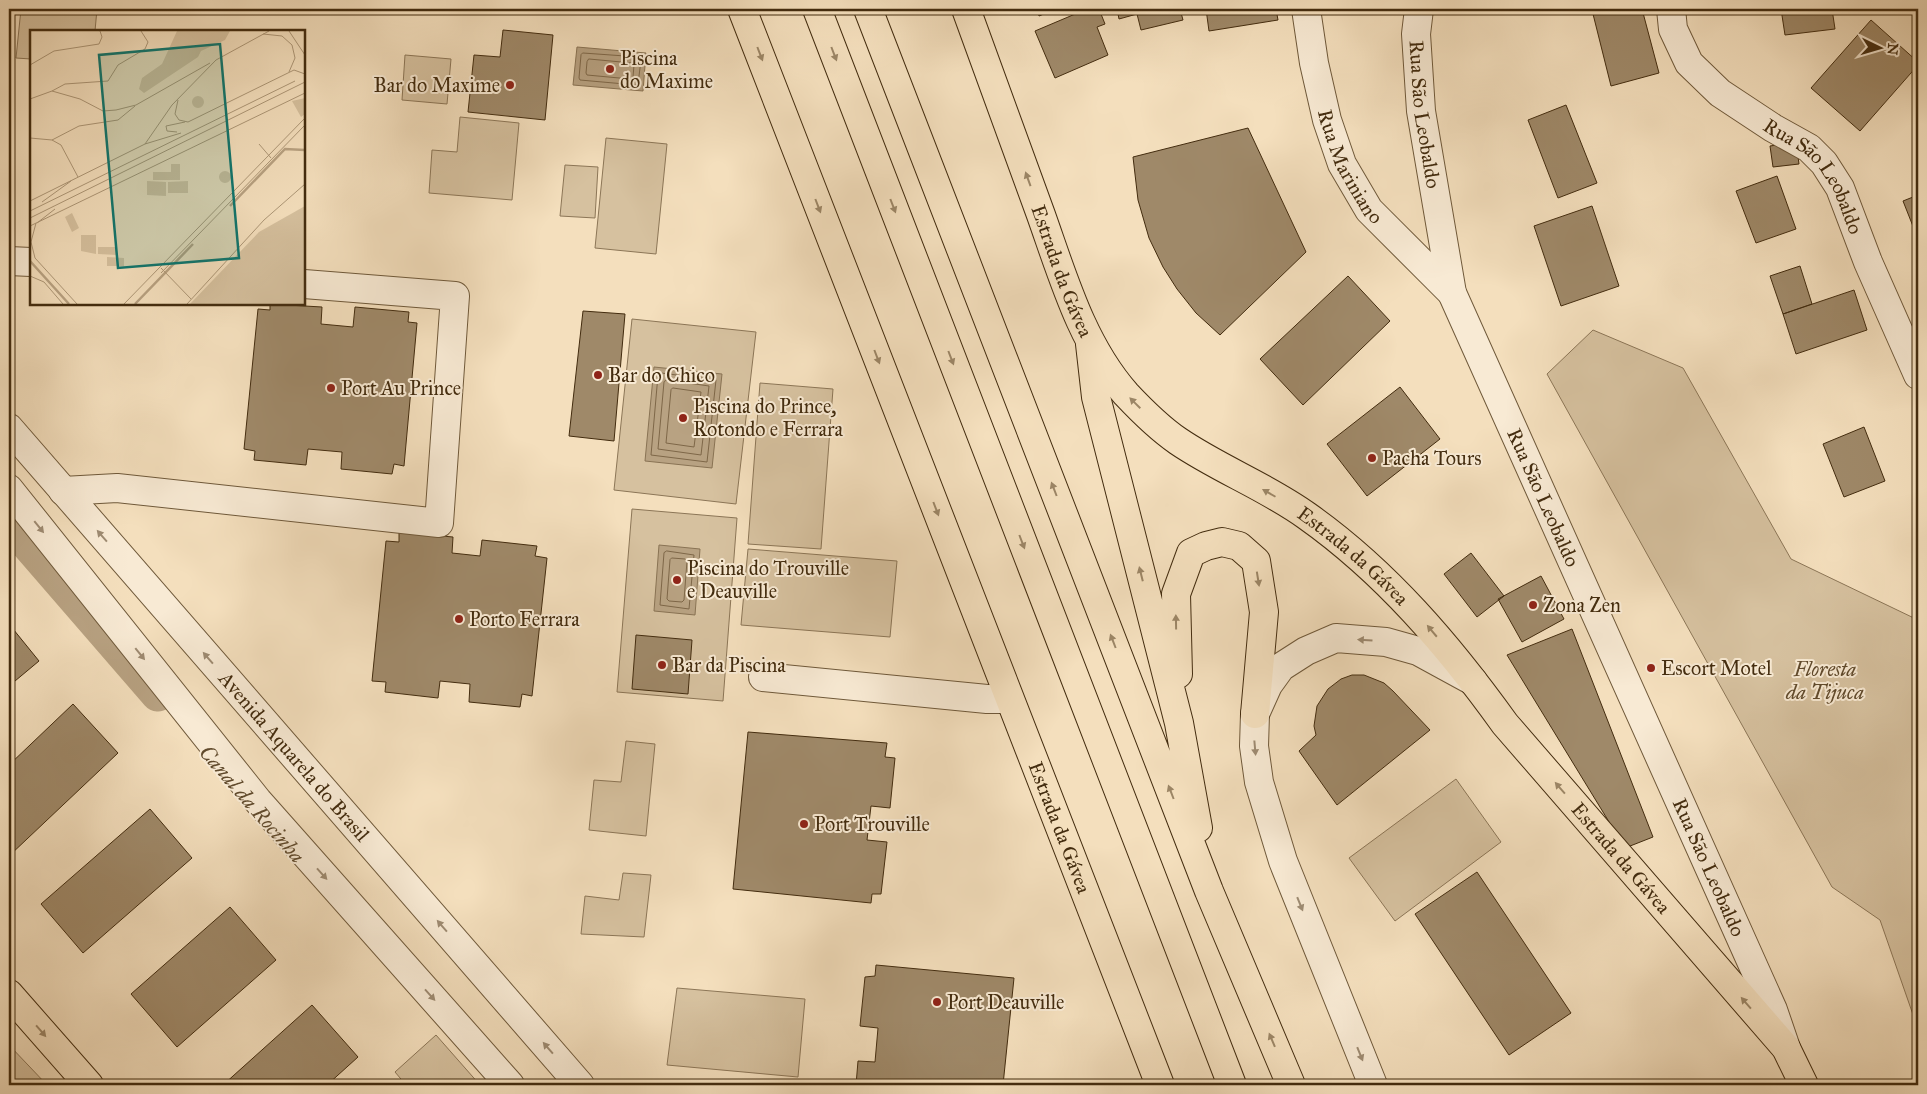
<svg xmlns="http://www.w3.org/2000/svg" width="1927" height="1094" viewBox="0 0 1927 1094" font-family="'IM FELL Great Primer',serif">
  <rect width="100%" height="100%" fill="#f4dfbd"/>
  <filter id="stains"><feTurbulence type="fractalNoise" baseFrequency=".004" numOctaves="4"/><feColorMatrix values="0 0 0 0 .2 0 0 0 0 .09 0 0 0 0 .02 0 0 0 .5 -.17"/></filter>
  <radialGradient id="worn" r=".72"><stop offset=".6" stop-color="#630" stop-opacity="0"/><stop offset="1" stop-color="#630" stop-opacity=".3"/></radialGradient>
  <!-- green -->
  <path fill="#d6c19f" stroke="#8c7657" d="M21 9H97L95 31H31V59L16 58Z
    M405 55 451 59 447 104 402 100Z
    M460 117 519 123 512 200 429 193 432 150 457 152Z
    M606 138 667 144 656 254 595 248Z
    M565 165 598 167 595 218 560 216Z
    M632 319 756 332 736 504 614 490Z
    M1593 330 1683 368 1791 559 1918 620V1029L1880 920 1832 887 1547 374Z
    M760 383 833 389 821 549 748 544Z
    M632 509 737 518 723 701 617 692Z
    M748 549 897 561 890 637 741 625Z
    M626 741 655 744 646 836 589 830 594 780 621 782Z
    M1456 779 1501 842 1395 921 1349 858Z
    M623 873 651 875 644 937 581 934 585 896 619 900Z
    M677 988 805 999 798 1077 667 1065Z
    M436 1035 480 1085H406L395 1072Z
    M9 1045 47 1085H9Z"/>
  <!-- water -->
  <path fill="#b8a282" stroke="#897354" d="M577 47 646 53 643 91 573 85Z
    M654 367 722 374 712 468 645 461Z
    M659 545 700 549 695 615 654 611Z"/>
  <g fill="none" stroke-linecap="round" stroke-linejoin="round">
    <!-- shore -->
    <path stroke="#7e6748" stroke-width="1" d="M583 53 639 57 641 60 638 84 636 85 580 80 579 78 581 55Z
      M589 59 632 63 634 65 633 77 630 79 587 75 586 73 587 62Z
      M661 373 716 380 707 462 651 455 658 375Z
      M667 380 709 386 701 455 658 449 664 382Z
      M673 388 701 392 694 447 666 443 671 390Z
      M667 551 694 555 689 609 660 605 664 553Z
      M672 558 685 559 687 561 684 600 682 602 669 601 667 599 670 560Z"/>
    <!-- canal -->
    <path stroke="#b8a282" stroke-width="35" d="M9 522 158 694"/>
  </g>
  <!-- building -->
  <path fill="#9f8969" stroke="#432c0f" d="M1037 9H1056L1039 16Z
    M1087 9H1099L1105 24 1097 27 1108 55 1055 78 1035 31Z
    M1117 9H1180L1183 20 1141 30 1137 14 1119 19Z
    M1206 9H1276L1278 20 1209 31Z
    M1612 9H1642L1659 73 1611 86 1593 14Z
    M1781 9H1832L1835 29 1785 35Z
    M1871 20 1918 62V65L1860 131 1811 88Z
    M503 30 553 35 545 120 468 112 474 55 500 57Z
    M1566 105 1597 183 1558 198 1528 120Z
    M1248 128 1306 252 1220 335 1196 313 1177 289 1163 267 1149 238 1138 200 1133 157Z
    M1796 142 1799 164 1773 167 1770 146Z
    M1777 176 1796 229 1756 243 1736 191Z
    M1918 195V239L1903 201Z
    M1592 206 1619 286 1561 306 1534 226Z
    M1800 266 1812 304 1783 314 1770 276Z
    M1348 276 1390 321 1303 405 1260 359Z
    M1854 290 1867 330 1796 354 1783 314Z
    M270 304 322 307 321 324 353 327 355 307 409 312 408 322 417 323 404 466 394 464 392 474 341 469 342 452 308 449 306 465 254 460 255 451 244 449 258 309 270 310Z
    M583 311 625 314 614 441 569 436Z
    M1400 387 1440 439 1367 496 1327 444Z
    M1864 427 1885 481 1844 497 1823 444Z
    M399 532 453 537 452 553 480 556 482 540 537 546 535 556 547 558 532 696 522 694 520 707 469 702 470 684 440 681 438 698 385 692 386 682 372 681 386 541 399 542Z
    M1471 553 1504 596 1477 617 1444 574Z
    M1541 576 1564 619 1522 642 1498 599Z
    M9 624 39 661 9 686Z
    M1572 629 1653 837 1625 848 1507 655Z
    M636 635 692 640 688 694 632 689Z
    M1352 675H1364L1384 683 1393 691 1430 730 1337 805 1299 751 1316 735 1314 726 1317 706 1328 689 1341 679Z
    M73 704 118 753 9 856V765Z
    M748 732 887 743 885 757 895 758 890 808 871 806 867 840 887 842 881 894H872L871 903 733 889Z
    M150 809 192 858 83 953 41 904Z
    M1477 872 1571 1013 1509 1055 1415 914Z
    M230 907 276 960 177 1047 131 994Z
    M876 965 1014 978 1003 1085H856L858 1061 875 1062 878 1028 860 1026 865 977 875 976Z
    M312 1005 358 1057 327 1085H223Z"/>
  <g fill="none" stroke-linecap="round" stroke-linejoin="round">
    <!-- minor casing -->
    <g stroke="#6f593a" stroke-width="30">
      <g id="minor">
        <path id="s1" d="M1306 9 1314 63 1327 120 1342 164 1369 210 1452 293"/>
        <path id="s2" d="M1419 9 1416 34 1421 111 1452 293 1773 1010 1786 1048"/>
        <path id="s3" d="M1671 9 1673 29 1689 63 1720 93 1773 128 1809 148 1824 163 1840 188 1868 262 1918 375"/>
        <path d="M9 261 31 262"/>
        <path id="s4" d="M9 428 580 1085"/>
        <path d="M9 489 258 801 510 1085"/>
        <path d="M63 491 117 488 439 523 455 296 304 284"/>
        <path d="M763 677 987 699H1009"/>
        <path d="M1373 1085 1283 861 1259 782 1254 746 1255 714 1268 685 1281 667 1306 651 1336 638 1386 642 1418 651 1473 681"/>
      </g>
    </g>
    <!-- major casing -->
    <g stroke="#432c0f" stroke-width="30">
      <g id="major">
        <path id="s5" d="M742 9 1160 1085"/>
        <path id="s6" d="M966 9C991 77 1016 146 1041 215 1063 277 1082 344 1126 394 1142 411 1159 428 1178 441 1219 469 1267 487 1307 516 1386 572 1449 646 1505 724L1786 1048 1804 1085"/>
        <path d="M9 994 89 1085"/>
      </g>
    </g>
    <!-- highway casing -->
    <g stroke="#432c0f" stroke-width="30">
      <path id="highway" d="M817 9 1232 1085
        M868 9 1209 891 1291 1085
        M1090 344 1096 397 1179 723 1198 828
        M1178 674 1176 594 1191 553 1206 546 1222 542 1239 546 1256 561 1264 612 1255 714"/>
    </g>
    <!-- minor -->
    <use href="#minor" stroke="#f8ead4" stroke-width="28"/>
    <!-- major -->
    <use href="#major" stroke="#f4dfbd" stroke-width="28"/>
    <!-- highway -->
    <use href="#highway" stroke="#f4dfbd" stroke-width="28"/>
  </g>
  <!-- one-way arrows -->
  <defs><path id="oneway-solid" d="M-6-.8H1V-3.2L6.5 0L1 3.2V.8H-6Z" transform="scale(1.25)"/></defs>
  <g fill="#9c8666">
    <use href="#oneway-solid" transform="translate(760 54) rotate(69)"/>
    <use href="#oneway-solid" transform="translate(834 54) rotate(69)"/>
    <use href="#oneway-solid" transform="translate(1028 179) rotate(-110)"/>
    <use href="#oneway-solid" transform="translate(818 206) rotate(69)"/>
    <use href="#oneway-solid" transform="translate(893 206) rotate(69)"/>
    <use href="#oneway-solid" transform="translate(877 357) rotate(69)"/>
    <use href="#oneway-solid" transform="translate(951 358) rotate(69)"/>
    <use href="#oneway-solid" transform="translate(1135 403) rotate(-135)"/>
    <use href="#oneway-solid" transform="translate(1054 489) rotate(-111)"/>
    <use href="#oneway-solid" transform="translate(1269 493) rotate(-150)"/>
    <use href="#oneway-solid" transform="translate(936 509) rotate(69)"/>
    <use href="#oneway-solid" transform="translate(1022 542) rotate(69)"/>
    <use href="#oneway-solid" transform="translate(1141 574) rotate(-104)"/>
    <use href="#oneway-solid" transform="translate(1258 579) rotate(81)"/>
    <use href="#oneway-solid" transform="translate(1176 622) rotate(-91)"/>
    <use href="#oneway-solid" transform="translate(1432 631) rotate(-130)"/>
    <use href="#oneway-solid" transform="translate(1113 641) rotate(-111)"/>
    <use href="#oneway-solid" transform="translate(1560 788) rotate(-131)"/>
    <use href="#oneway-solid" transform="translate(1171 792) rotate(-111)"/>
    <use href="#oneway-solid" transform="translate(1746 1003) rotate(-131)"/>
    <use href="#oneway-solid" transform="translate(41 1031) rotate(49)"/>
    <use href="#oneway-solid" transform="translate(1272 1040) rotate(-113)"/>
  </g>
  <g fill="#9e8b72">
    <use href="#oneway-solid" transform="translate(39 527) rotate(51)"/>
    <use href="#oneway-solid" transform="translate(102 536) rotate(-131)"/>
    <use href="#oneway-solid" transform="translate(1365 640) rotate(-176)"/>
    <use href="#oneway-solid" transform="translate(140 654) rotate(51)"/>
    <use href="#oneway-solid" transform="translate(208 658) rotate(-131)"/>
    <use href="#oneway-solid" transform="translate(1255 748) rotate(85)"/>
    <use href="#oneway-solid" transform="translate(322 874) rotate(48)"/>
    <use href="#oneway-solid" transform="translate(1300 904) rotate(68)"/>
    <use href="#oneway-solid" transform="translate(442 926) rotate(-131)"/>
    <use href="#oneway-solid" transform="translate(430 995) rotate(48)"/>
    <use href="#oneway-solid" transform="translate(548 1048) rotate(-131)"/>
    <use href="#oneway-solid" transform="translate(1360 1054) rotate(68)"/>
  </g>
  <!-- markers -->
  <g fill="#8f2418" stroke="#f8ead4" stroke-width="2">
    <circle cx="610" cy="69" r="5"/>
    <circle cx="510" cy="85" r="5"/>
    <circle cx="598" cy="375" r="5"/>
    <circle cx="331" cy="388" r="5"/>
    <circle cx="683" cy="418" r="5"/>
    <circle cx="1372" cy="458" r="5"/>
    <circle cx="677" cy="580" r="5"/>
    <circle cx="1533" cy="605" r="5"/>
    <circle cx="459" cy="619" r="5"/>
    <circle cx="662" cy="665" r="5"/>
    <circle cx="1651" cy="668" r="5"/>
    <circle cx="804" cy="824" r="5"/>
    <circle cx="937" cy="1002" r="5"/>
  </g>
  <g text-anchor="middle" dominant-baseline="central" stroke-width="4" stroke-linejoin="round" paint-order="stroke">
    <!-- poi labels -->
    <g font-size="20" fill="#432c0f" stroke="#f8ead4" text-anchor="start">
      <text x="620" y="58">Piscina<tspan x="620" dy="23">do Maxime</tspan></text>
      <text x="500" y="85" text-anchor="end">Bar do Maxime</text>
      <text x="608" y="375">Bar do Chico</text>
      <text x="341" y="388">Port Au Prince</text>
      <text x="693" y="406">Piscina do Prince,<tspan x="693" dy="23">Rotondo e Ferrara</tspan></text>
      <text x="1382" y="458">Pacha Tours</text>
      <text x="687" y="568">Piscina do Trouville<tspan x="687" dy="23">e Deauville</tspan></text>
      <text x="1543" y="605">Zona Zen</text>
      <text x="469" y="619">Porto Ferrara</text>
      <text x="672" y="665">Bar da Piscina</text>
      <text x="1661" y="668">Escort Motel</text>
      <text x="814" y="824">Port Trouville</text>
      <text x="947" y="1002">Port Deauville</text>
    </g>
    <!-- street labels -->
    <g font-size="20" fill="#432c0f" stroke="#f8ead4">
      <text stroke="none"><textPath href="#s2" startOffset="106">Rua São Leobaldo</textPath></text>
      <text stroke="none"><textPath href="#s1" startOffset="165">Rua Mariniano</textPath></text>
      <text stroke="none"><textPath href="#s3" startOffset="230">Rua São Leobaldo</textPath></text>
      <text stroke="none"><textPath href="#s6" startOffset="279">Estrada da Gávea</textPath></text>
      <text stroke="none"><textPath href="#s2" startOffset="511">Rua São Leobaldo</textPath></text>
      <text stroke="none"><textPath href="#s6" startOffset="699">Estrada da Gávea</textPath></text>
      <text stroke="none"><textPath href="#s4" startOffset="435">Avenida Aquarela do Brasil</textPath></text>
      <text stroke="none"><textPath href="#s5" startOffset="878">Estrada da Gávea</textPath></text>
      <text stroke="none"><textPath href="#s6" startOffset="1104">Estrada da Gávea</textPath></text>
      <text stroke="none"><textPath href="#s2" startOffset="916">Rua São Leobaldo</textPath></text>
    </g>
    <!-- park labels -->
    <g font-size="20" font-style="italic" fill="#604a2c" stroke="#f8ead4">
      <text x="1825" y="669">Floresta<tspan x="1825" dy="23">da Tijuca</tspan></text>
    </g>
    <!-- water labels -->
    <g font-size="21" font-style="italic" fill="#604a2c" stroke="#f8ead4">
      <text transform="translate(252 804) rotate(49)">Canal da Rocinha</text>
    </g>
  </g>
  <!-- overview -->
  <g transform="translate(30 30)">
    <rect width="275" height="275" fill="#f4dfbd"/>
    <path d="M147 1H200L195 10 171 21 168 27 114 63 109 59 112 48 132 34ZM162 72a6 6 0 1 1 12 0a6 6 0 1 1-12 0ZM275 68V84L271 87 262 71ZM141 134H150V150H123V142H141ZM189 147a6 6 0 1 1 12 0a6 6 0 1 1-12 0ZM117 151 136 152V166L117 165ZM158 151V163H138V152ZM275 176V274H160L229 202ZM42 183 49 198 42 202 35 187ZM51 205H66V224L51 221ZM68 217H87V225L68 224ZM77 227 94 228V236H77Z" fill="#d6c19f"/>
    <path fill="none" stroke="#b8a282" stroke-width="2.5" d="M200 176 255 119 275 120M0 231 39 274M105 274 163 214"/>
    <path fill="none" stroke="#ad9777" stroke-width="1" d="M111 1 118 12 115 19 88 35 78 51 35 54 22 61 50 69 73 81 86 80 106 75 180 33M259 1 275 25M233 4 252 6 262 15 265 28 259 42M0 35 24 21 69 14 72 7 70 1M0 69 22 61M148 70 145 84 149 90 158 92 264 40 275 44M147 102 137 101 136 96 155 92M0 108 22 110 31 115 48 147M22 110 49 96 88 90 105 76M115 114 151 103M229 114 241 128M0 171 115 114 142 75 186 30 239 1M12 172 41 151M0 181 265 51M0 188 275 52M6 193 1 212 5 228 47 274M7 193 25 179M0 196 275 63M131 238 161 269M131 243 275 95M0 246 14 252 33 274M94 274 275 88M157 274 234 190 275 154"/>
    <path fill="#0f766e" fill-opacity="0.15" stroke="#0f766e" stroke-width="2.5" d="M190 14 209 228 88 238 69 25Z"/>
    <rect width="275" height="275" fill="none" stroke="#432c0f" stroke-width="2.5"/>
  </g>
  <!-- margin -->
  <rect width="1927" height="1094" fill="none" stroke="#f4dfbd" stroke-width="30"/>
  <rect x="10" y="10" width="1907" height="1074" fill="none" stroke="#432c0f" stroke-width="2.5"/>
  <rect x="15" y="15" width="1897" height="1064" fill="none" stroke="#432c0f"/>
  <!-- north arrow -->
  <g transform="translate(1880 48) rotate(95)" stroke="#f8ead4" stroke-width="4" paint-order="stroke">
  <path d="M0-4L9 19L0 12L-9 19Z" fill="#432c0f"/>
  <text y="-8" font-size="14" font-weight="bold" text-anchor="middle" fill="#432c0f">N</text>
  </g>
  <rect width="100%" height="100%" filter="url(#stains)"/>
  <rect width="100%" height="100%" fill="url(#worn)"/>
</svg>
